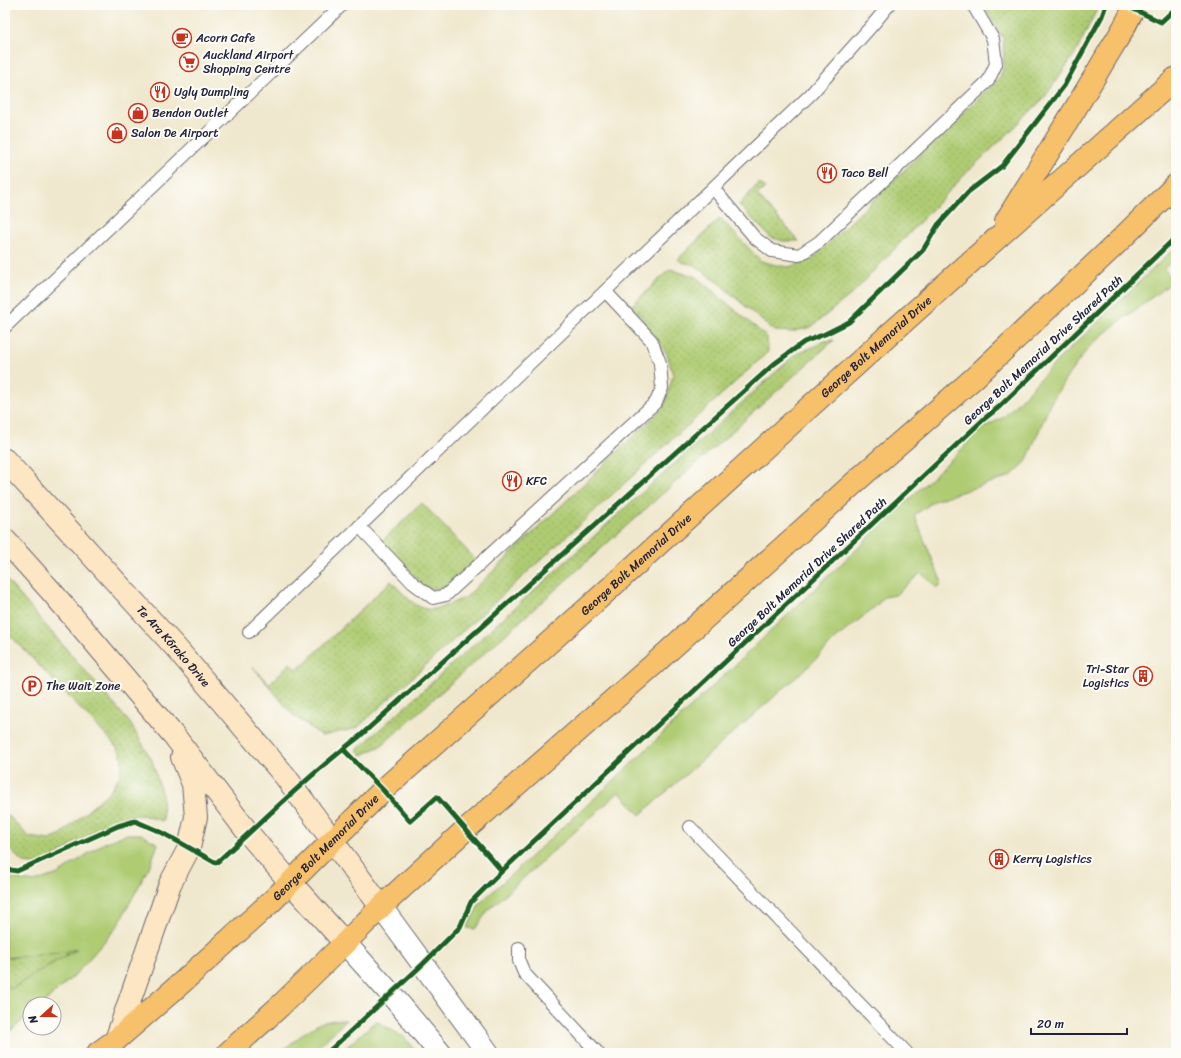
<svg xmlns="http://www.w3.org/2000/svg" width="1181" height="1058" viewBox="0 0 1181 1058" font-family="Sriracha,sans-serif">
  <defs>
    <pattern id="garden-dots" width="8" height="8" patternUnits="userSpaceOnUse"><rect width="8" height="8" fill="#afcc73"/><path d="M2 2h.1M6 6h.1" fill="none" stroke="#96af64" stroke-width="1.8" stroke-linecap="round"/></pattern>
  </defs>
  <rect width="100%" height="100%" fill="#fdfcf7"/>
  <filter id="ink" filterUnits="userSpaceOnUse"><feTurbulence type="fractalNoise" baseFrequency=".025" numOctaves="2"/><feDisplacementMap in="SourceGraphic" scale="8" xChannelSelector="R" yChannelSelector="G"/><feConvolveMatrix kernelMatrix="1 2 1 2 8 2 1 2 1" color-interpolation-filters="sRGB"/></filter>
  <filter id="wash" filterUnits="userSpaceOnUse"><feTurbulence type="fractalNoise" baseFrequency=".012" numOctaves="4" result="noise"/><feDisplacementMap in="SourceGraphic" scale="16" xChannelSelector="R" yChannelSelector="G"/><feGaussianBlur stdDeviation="0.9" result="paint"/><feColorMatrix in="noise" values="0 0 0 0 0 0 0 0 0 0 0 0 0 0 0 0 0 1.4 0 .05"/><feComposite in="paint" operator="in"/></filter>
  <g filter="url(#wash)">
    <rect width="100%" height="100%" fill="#f0e8ce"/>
    <!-- grass -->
    <path fill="#afcc73" stroke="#687757" d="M1176 247V257L1164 269 1174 281 1112 327 1089 347 1069 374 1051 402 1026 462 1011 476 936 500 914 515 942 583 937 588 921 573 895 595 884 597 876 606 839 636 809 666 640 815 619 792 489 909 475 929 467 928 479 904 609 785 965 446 979 430 1004 417 1060 358Z
      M127 834H141L158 844 150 865 117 927 75 975 42 1004H30V1014L5 1036V984L11 989 46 967 76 950 58 953 5 958V877L34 882 58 874 104 843Z
      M334 1020H346L312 1053H279L307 1031 320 1023Z
      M376 1021 404 1037 418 1053H340Z"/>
    <!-- garden -->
    <path fill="url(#garden-dots)" stroke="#687757" d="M983 5H1097V9L1076 52 1044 98 1014 128 969 170 853 293 811 327 791 332 774 331 722 286 695 265 681 262 678 259 720 218 761 261 776 265 788 267 803 263 812 259 1000 78 1004 65 1003 38Z
      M759 183 765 188 757 195 799 241H783L770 237 739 205Z
      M670 269 681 273 695 276 767 337 768 352 357 728 322 736 293 715 253 667 269 684 290 663 297 670 391 581C402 592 418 613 435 609 445 607 455 601 465 598L664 407 673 375 667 354 636 310 630 307Z
      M834 340 382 745 362 755 357 750 796 354 813 347 824 341Z
      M422 503 477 561 444 588 427 589 380 543Z
      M5 578 130 723 152 760 162 795 163 821 142 815 129 816 100 828 41 865 23 863 5 844V812L29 837 49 840 59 836 109 792 120 775 122 763 121 753 113 743 5 630Z
      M77 949 46 967 11 989 5 984V958L58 953Z"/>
  </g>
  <g filter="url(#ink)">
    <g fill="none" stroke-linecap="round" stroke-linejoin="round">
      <!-- lane casing -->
      <g stroke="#6a676e" stroke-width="14">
        <path id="lane" d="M713 188 755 238 772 251 799 255 819 242 988 81 996 64 993 39 973 5
          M5 327 342 5
          M359 526 413 583 433 598 446 595 656 402 662 388 660 363 651 340 605 291
          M249 632 811 94 875 22 889 5
          M690 827 907 1053
          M519 948V961L524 973 598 1053"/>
      </g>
      <!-- street casing -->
      <g stroke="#6a676e" stroke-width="24">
        <path id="street" d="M381 907 488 1053
          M345 943 390 993 440 1053"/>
      </g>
      <!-- secondary casing -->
      <g stroke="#6a676e" stroke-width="24">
        <g id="secondary">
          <path id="s1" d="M5 460 177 649 285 776 381 907"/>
          <path d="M5 540 51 591 175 737 249 834 291 883 345 943"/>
          <path d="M116 1040 170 884 189 848 196 817 193 784 182 757"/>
        </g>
      </g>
      <!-- primary casing -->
      <g stroke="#6a676e" stroke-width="24">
        <g id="primary">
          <path d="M1006 221C1039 167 1073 114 1105 59 1113 45 1131 19 1134 5"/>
          <path id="s2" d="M98 1053 116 1040 178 986 272 901 383 790 588 608 891 333 1176 78"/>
          <path d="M228 1053 280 1006 345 943 381 907 465 830 653 665 863 475 974 378 1116 244 1176 185"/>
        </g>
      </g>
      <!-- lane -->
      <use href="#lane" stroke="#fff" stroke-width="12"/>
      <!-- street -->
      <use href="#street" stroke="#fff" stroke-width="22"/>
      <!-- secondary -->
      <use href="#secondary" stroke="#fce6c4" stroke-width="22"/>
      <!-- primary -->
      <use href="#primary" stroke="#f7c06b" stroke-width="22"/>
      <!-- cycleway casing -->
      <g stroke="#fdfcf7" stroke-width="8">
        <path id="cycleway" d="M1125 5 1161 22 1176 8
          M343 749 383 790 410 821 437 797 502 871
          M5 869 17 871 118 826 135 821 163 833 216 863C263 821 309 775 360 736L774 364 804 342 825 334 849 322 923 250 938 225 968 192 1002 166 1064 86 1102 16 1106 5
          M327 1053 423 964 460 927 471 902 502 871 984 419 999 407 1176 237"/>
      </g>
      <!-- cycleway -->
      <use href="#cycleway" stroke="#1b5e20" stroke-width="5"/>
    </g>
  </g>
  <!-- icons -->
  <defs>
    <g id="cafe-ring" transform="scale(1)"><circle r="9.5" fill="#fdfcf7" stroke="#c8321e" stroke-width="1.5"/><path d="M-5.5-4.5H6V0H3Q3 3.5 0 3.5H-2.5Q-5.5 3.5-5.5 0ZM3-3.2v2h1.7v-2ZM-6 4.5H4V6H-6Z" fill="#c8321e"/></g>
    <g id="supermarket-ring" transform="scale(1)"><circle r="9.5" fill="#fdfcf7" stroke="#c8321e" stroke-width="1.5"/><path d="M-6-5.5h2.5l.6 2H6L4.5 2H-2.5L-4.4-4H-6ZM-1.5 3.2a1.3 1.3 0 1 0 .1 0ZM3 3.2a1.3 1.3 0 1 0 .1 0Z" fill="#c8321e"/></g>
    <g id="restaurant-ring" transform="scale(1)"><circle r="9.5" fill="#fdfcf7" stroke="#c8321e" stroke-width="1.5"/><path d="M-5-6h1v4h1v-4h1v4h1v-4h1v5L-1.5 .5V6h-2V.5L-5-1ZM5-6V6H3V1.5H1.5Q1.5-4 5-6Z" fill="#c8321e"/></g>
    <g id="shop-ring" transform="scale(1)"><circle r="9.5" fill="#fdfcf7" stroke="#c8321e" stroke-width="1.5"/><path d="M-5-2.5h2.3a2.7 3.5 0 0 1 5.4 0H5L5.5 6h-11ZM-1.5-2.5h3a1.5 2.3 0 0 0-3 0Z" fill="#c8321e"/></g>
    <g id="building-ring" transform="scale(1)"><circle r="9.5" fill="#fdfcf7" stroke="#c8321e" stroke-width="1.5"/><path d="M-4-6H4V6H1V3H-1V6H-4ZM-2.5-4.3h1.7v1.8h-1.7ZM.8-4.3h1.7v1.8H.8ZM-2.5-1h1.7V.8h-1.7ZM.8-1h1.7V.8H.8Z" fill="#c8321e"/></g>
    <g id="parking-ring" transform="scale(1)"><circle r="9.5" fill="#fdfcf7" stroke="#c8321e" stroke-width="1.5"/><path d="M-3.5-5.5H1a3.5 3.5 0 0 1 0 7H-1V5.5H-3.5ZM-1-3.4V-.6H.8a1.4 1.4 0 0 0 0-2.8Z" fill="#c8321e"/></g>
  </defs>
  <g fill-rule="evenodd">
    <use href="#cafe-ring" x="182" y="38"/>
    <use href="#supermarket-ring" x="189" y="62"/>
    <use href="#restaurant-ring" x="160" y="92"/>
    <use href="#shop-ring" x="138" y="113"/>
    <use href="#shop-ring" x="117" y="133"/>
    <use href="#restaurant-ring" x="827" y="173"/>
    <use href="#restaurant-ring" x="512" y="481"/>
    <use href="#building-ring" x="1143" y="676"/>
    <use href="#parking-ring" x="32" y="686"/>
    <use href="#building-ring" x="999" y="859"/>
  </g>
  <g text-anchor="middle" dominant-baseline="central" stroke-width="4" stroke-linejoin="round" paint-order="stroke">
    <!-- poi labels -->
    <g font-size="12" fill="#22223b" stroke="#fdfcf7" text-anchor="start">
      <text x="196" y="38">Acorn Cafe</text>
      <text x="203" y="55">Auckland Airport<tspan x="203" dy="14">Shopping Centre</tspan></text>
      <text x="174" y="92">Ugly Dumpling</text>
      <text x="152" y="113">Bendon Outlet</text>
      <text x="131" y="133">Salon De Airport</text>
      <text x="841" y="173">Taco Bell</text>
      <text x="526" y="481">KFC</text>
      <text x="1129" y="669" text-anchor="end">Tri-Star<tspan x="1129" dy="14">Logistics</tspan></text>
      <text x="46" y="686">The Wait Zone</text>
      <text x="1013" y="859">Kerry Logistics</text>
    </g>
    <!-- street labels -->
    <g font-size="12" fill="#22223b" stroke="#fdfcf7">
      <text stroke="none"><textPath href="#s2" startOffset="1051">George Bolt Memorial Drive</textPath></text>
      <text transform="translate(1043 350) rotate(-43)">George Bolt Memorial Drive Shared Path</text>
      <text stroke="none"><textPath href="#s2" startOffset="727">George Bolt Memorial Drive</textPath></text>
      <text transform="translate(807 572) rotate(-43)">George Bolt Memorial Drive Shared Path</text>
      <text stroke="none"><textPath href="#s1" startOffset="251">Te Ara Kōrako Drive</textPath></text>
      <text stroke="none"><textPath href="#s2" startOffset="307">George Bolt Memorial Drive</textPath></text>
    </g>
  </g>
  <!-- margin -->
  <rect width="1181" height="1058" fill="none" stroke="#fdfcf7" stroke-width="20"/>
  <!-- north arrow -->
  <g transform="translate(42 1016) rotate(249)"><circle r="19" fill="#fdfcf7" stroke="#a5a5ac"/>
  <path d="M0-3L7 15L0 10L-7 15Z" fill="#c8321e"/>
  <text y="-6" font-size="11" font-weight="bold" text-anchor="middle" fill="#22223b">N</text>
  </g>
  <!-- scale -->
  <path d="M1031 1028v6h96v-6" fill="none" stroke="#22223b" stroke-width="2"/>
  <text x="1037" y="1028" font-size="12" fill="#22223b" stroke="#fdfcf7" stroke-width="3" paint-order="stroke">20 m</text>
</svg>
